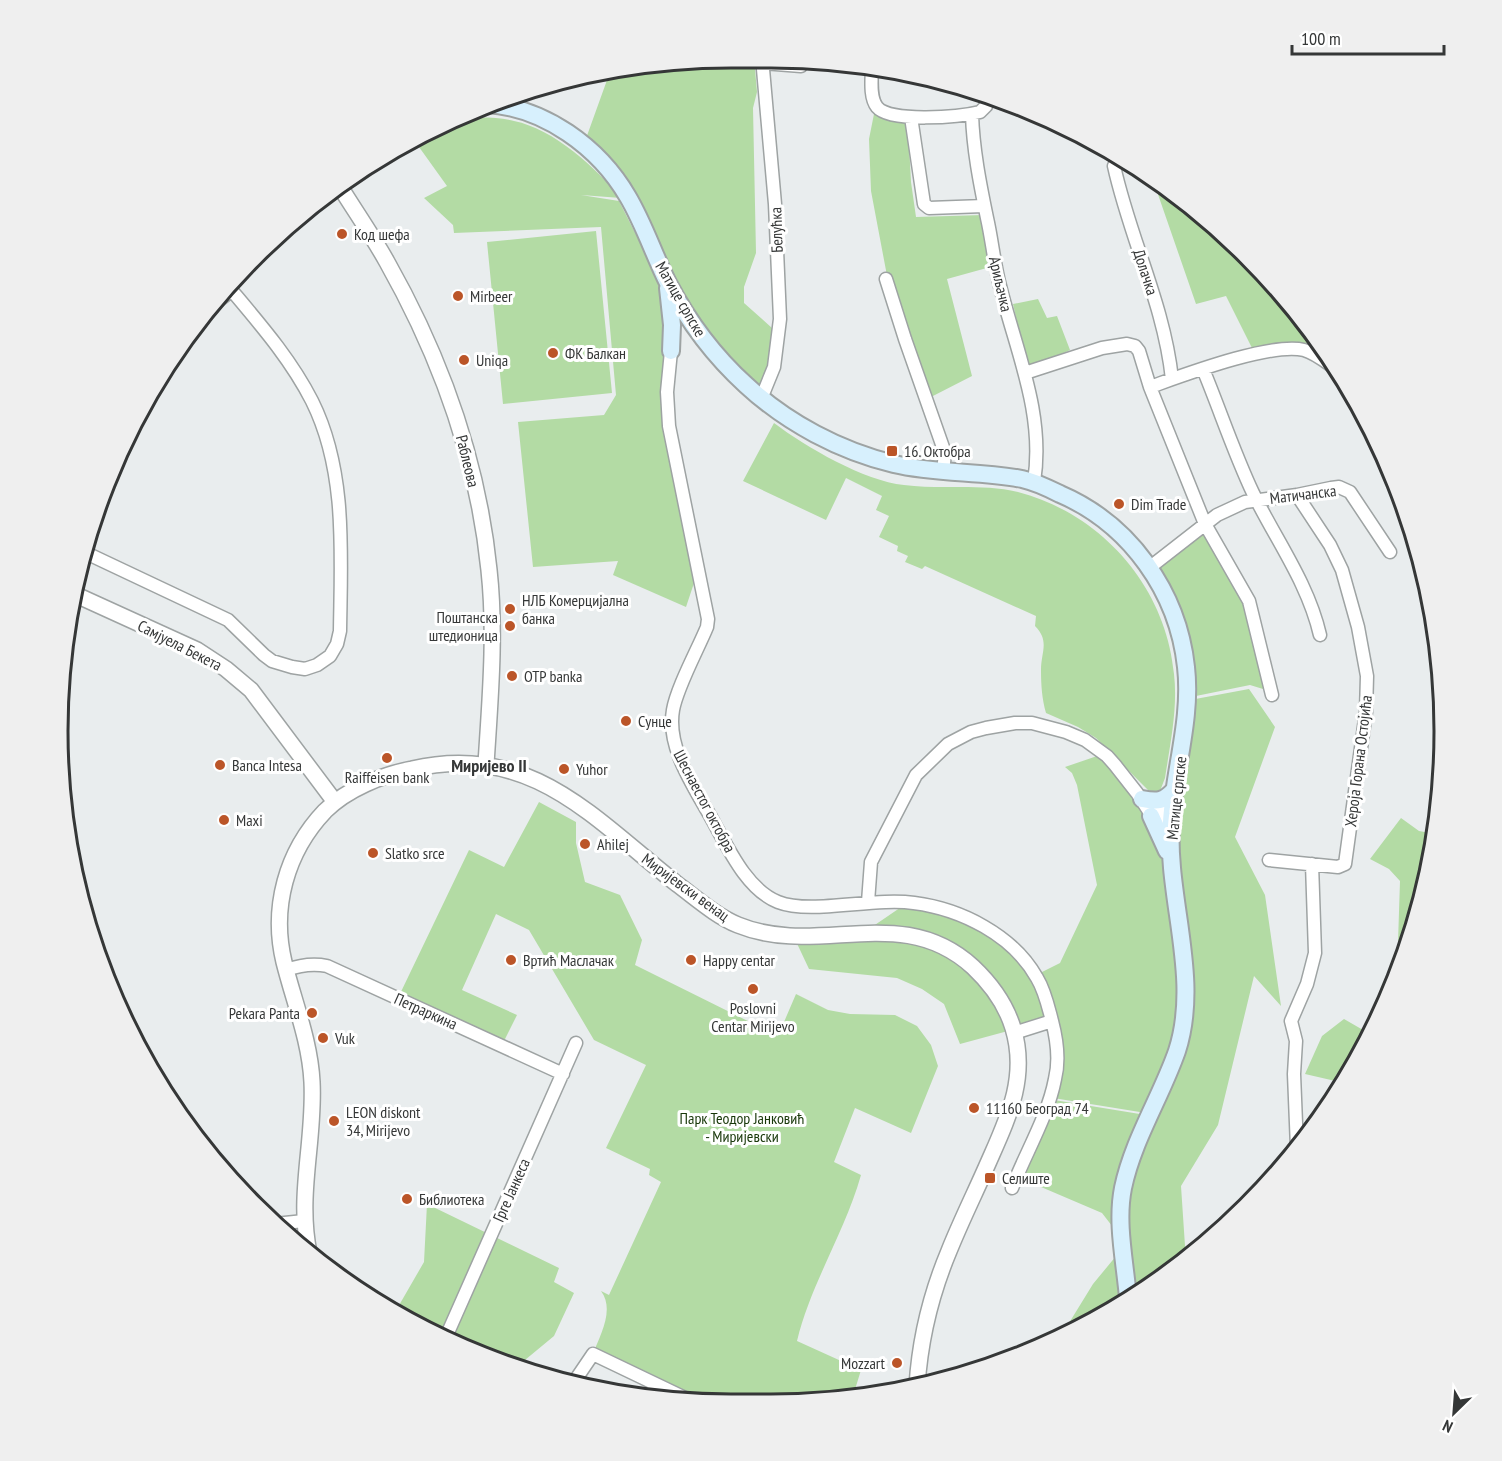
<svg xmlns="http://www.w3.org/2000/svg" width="1502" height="1461" viewBox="0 0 1502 1461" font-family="'PT Sans Narrow',sans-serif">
  <rect width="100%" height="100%" fill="#e9edee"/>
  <!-- green -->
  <path fill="#b3dba4" d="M730 57 754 58 757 92 753 108 756 253 744 287V303L772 328 770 369 763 396 696 319 643 220 584 144 611 69Z
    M876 104 885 114 908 125 911 182 916 217 984 215 994 266 947 279 972 376 931 397 888 281 871 191 869 139Z
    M455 118C474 118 495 116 514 121 554 129 596 168 621 198L581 195 619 201 661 284 672 352 666 411 695 580 686 607 613 575 618 561 533 567 518 422 604 415 616 395 601 227 454 233 453 225 424 198 447 186 414 140Z
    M1153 180 1216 224 1306 321 1336 369 1310 352 1255 354 1226 296 1196 304Z
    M596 231 612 393 503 404 487 242Z
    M1038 299 1047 318 1057 316 1070 350 1028 370 1013 304Z
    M774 423C806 447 864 481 904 485 942 490 980 483 1018 492 1102 514 1166 587 1174 674 1178 708 1170 745 1165 778L1160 791 1155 793 1148 790 1096 738 1078 727 1046 713C1042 699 1041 685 1041 670 1041 652 1050 641 1035 626L1036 616 925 566 922 569 905 562 908 556 897 551 898 546 879 537 889 516 876 510 882 496 846 478 826 520 743 481Z
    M1209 522 1253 598 1276 693 1250 685 1191 697 1153 565Z
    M1249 689 1275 727 1235 837 1265 895 1281 1006 1254 976 1218 1125 1181 1186 1186 1261 1073 1332 1069 1323 1093 1284 1126 1244 1102 1213 1020 1178 1054 1100 1152 1116 1180 1053 1173 842 1190 700Z
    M1103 754 1138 797 1168 859 1180 1021 1146 1113 1047 1097C1054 1071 1056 1046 1049 1020L960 1044 944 1004 922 989 897 978 809 969 793 935 866 931 910 901 1000 936 1034 976 1060 963 1097 885 1077 785 1072 773 1065 767Z
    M539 802 576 822V843L585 882 620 895 642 940 635 965 778 1036 796 994 828 1010 850 1014 895 1015 917 1026 931 1045 938 1066 911 1133 855 1108 834 1162 861 1175C845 1232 811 1283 797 1341L861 1370 853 1396 815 1403 687 1399 593 1354C600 1335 615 1310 601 1291L609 1295 661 1182 649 1175 650 1169 606 1148 646 1065 594 1040 529 930 496 914 462 990 517 1015 502 1045 398 998 469 850 504 867Z
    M1401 818 1419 831 1436 834 1409 947 1397 973 1400 881 1389 869 1370 859Z
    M1344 1019 1370 1034 1355 1068 1344 1083 1305 1074 1322 1036Z
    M427 1204 559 1268 554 1282 574 1293 554 1336 525 1360 520 1370 394 1314 424 1262Z"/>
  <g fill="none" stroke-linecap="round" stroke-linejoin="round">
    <!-- minor casing -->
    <g stroke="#9ea3a3" stroke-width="15">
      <path id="minor" d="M761 63 801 66
        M872 66C872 77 869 97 877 107 890 123 960 117 980 112L986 106 988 93
        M972 114C973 149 980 184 987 218 992 240 994 263 1000 286 1016 351 1045 414 1034 482
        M911 117 924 204 929 208 984 206
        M1114 166C1130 239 1164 304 1172 379
        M886 279 905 339 945 453 943 472
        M213 305 232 290
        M671 351 667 392 669 426 708 619 707 627C698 649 677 687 673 710 667 744 689 779 705 807 724 838 743 888 778 902 811 915 874 897 914 903 961 909 1013 935 1037 978 1045 991 1048 1006 1052 1021 1057 1040 1060 1059 1055 1079 1048 1116 1026 1152 1012 1188
        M1203 369C1220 410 1234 453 1253 493 1276 540 1308 583 1320 635
        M1025 373 1102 348 1127 344 1135 346 1139 351 1150 387 1205 524 1249 601 1272 695
        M1150 387C1184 375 1271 342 1304 350 1315 353 1326 362 1336 369
        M761 399 774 367 780 319 775 204 762 58
        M84 552 228 620 264 655 272 661 292 667 305 669 317 665 330 656 337 644 340 631C341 554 347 471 312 401 290 358 259 323 228 286
        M1149 568 1217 515 1245 502 1297 495 1331 488 1339 487 1350 492 1390 552
        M1269 860 1338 867 1345 864 1366 712 1367 676 1358 627 1342 570 1330 545 1297 495
        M868 902 871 862 916 775 948 744 971 732 986 728 1015 723H1032L1066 732 1085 740 1107 756 1115 765 1137 793 1154 819 1164 821 1171 817 1145 801
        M286 970C300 965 313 963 327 966L563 1074
        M1014 1033 1052 1021
        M1297 1148 1294 1074 1296 1041 1291 1021 1307 984 1315 953 1312 864
        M275 1224 304 1221
        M446 1337 576 1043
        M574 1382 593 1354 687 1399
        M650 1398 655 1384"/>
    </g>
    <!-- tertiary casing -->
    <g stroke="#9ea3a3" stroke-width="18">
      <path id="tertiary" d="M339 185C355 211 372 235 387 262 440 356 478 461 489 570 496 634 490 700 486 764
        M74 594 197 650 226 669 251 690 335 802
        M309 1253C297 1194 315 1140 312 1082 310 1041 294 1002 284 962 271 908 286 852 325 811 347 789 382 775 412 769 531 742 593 818 677 884 696 898 716 916 738 925 819 958 901 901 973 967 991 984 1006 1005 1013 1028 1028 1077 1008 1118 989 1161 976 1191 961 1221 949 1251 931 1294 920 1339 917 1386"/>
    </g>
    <!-- secondary casing -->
    <g stroke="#9ea3a3" stroke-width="20">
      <path id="secondary" d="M486 104C544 107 599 147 628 197 644 224 654 255 668 283 688 321 714 356 746 385 787 423 840 451 894 464 936 474 980 471 1022 479 1036 482 1048 488 1060 494 1130 524 1178 592 1186 667 1192 719 1174 770 1171 822 1166 898 1201 977 1177 1051 1161 1097 1133 1140 1123 1188 1116 1223 1125 1262 1128 1298
        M668 288 672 325 671 351
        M1142 799C1157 802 1164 802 1175 789
        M1151 816 1167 851"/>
    </g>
    <!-- minor -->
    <use href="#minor" stroke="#fff" stroke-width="12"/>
    <!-- tertiary -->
    <use href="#tertiary" stroke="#fff" stroke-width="15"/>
    <!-- secondary -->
    <use href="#secondary" stroke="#d7f0fd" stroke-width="16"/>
  </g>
  <!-- markers -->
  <g fill="#bb5528" stroke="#fff" stroke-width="2">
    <circle cx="342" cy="234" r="6"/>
    <circle cx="458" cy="296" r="6"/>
    <circle cx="553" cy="353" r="6"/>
    <circle cx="464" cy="360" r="6"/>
    <rect x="886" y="445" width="12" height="12" rx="3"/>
    <circle cx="1119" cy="504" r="6"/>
    <circle cx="510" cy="609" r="6"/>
    <circle cx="510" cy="626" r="6"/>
    <circle cx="512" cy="676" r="6"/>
    <circle cx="626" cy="721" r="6"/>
    <circle cx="387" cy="758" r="6"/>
    <circle cx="220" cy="765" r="6"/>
    <circle cx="564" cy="769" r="6"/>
    <circle cx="224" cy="820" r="6"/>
    <circle cx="585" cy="844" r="6"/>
    <circle cx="373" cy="853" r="6"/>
    <circle cx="511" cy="960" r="6"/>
    <circle cx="691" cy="960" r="6"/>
    <circle cx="753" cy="989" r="6"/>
    <circle cx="312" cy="1013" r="6"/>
    <circle cx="323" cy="1038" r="6"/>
    <circle cx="974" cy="1108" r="6"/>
    <circle cx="334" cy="1121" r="6"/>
    <rect x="984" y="1172" width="12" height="12" rx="3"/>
    <circle cx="407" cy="1199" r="6"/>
    <circle cx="897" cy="1363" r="6"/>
  </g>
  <g text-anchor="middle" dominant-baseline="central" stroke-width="6" stroke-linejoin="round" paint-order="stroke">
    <!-- street labels -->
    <g font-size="16" fill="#353737" stroke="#fff">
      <text transform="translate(776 230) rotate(-92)">Белућка</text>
      <text transform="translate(1146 272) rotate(72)">Долачка</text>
      <text transform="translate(1001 284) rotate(77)">Ариљачка</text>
      <text transform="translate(681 299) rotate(60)">Матице српске</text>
      <text transform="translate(468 461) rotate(76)">Раблеова</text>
      <text transform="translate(1303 494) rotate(-7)">Матичанска</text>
      <text transform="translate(180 645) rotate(27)">Самјуела Бекета</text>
      <text transform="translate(1358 761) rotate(-83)">Хероја Горана Остојића</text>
      <text transform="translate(1176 798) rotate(-84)">Матице српске</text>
      <text transform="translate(705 801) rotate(62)">Шеснаестог октобра</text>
      <text transform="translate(686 887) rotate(36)">Миријевски венац</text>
      <text transform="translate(426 1011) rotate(24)">Петраркина</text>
      <text transform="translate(511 1190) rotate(-66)">Грге Јанкеса</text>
    </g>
    <!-- poi labels -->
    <g font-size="16" fill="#353737" stroke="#fff" text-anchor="start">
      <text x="354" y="234">Код шефа</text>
      <text x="470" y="296">Mirbeer</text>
      <text x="565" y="353">ФК Балкан</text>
      <text x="476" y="360">Uniqa</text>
      <text x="904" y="451">16. Октобра</text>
      <text x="1131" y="504">Dim Trade</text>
      <text x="522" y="600">НЛБ Комерцијална<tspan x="522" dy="18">банка</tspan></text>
      <text x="498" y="617" text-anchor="end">Поштанска<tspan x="498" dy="18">штедионица</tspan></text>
      <text x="524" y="676">OTP banka</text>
      <text x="638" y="721">Сунце</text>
      <text x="232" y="765">Banca Intesa</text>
      <text x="576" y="769">Yuhor</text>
      <text x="387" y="777" text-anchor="middle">Raiffeisen bank</text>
      <text x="236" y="820">Maxi</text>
      <text x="597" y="844">Ahilej</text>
      <text x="385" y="853">Slatko srce</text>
      <text x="523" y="960">Вртић Маслачак</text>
      <text x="703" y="960">Happy centar</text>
      <text x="753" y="1008" text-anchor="middle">Poslovni<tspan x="753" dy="18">Centar Mirijevo</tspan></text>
      <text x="300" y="1013" text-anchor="end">Pekara Panta</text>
      <text x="335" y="1038">Vuk</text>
      <text x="986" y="1108">11160 Београд 74</text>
      <text x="346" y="1112">LEON diskont<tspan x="346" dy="18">34, Mirijevo</tspan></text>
      <text x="1002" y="1178">Селиште</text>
      <text x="419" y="1199">Библиотека</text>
      <text x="885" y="1363" text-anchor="end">Mozzart</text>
    </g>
    <!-- park labels -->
    <g font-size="16" fill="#183709" stroke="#fff">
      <text x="742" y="1118">Парк Теодор Јанковић<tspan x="742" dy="18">- Миријевски</tspan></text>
    </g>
    <!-- neighbourhood labels -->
    <g font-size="18" font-weight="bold" fill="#353737" stroke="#fff">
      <text x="489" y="765">Миријево II</text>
    </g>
  </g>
  <!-- crop -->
  <path d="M0 0H1502V1461H0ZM731 68H771A663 663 0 0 1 1434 731V731A663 663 0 0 1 771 1394H731A663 663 0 0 1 68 731V731A663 663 0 0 1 731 68Z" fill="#efefef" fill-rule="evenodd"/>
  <path fill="none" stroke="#353737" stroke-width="3" d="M731 68H771A663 663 0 0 1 1434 731V731A663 663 0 0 1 771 1394H731A663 663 0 0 1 68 731V731A663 663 0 0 1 731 68Z"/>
  <!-- north arrow -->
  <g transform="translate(1454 1413) rotate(205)" stroke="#ffffff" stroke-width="4.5" paint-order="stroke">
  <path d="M0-4.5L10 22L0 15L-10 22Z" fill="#353737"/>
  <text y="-9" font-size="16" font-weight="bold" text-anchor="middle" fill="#353737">N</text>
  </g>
  <!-- scale -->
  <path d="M1292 45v9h152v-9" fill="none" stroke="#353737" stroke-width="3"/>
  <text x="1301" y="45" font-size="18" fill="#353737" stroke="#ffffff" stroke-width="4.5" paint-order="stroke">100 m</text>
</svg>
